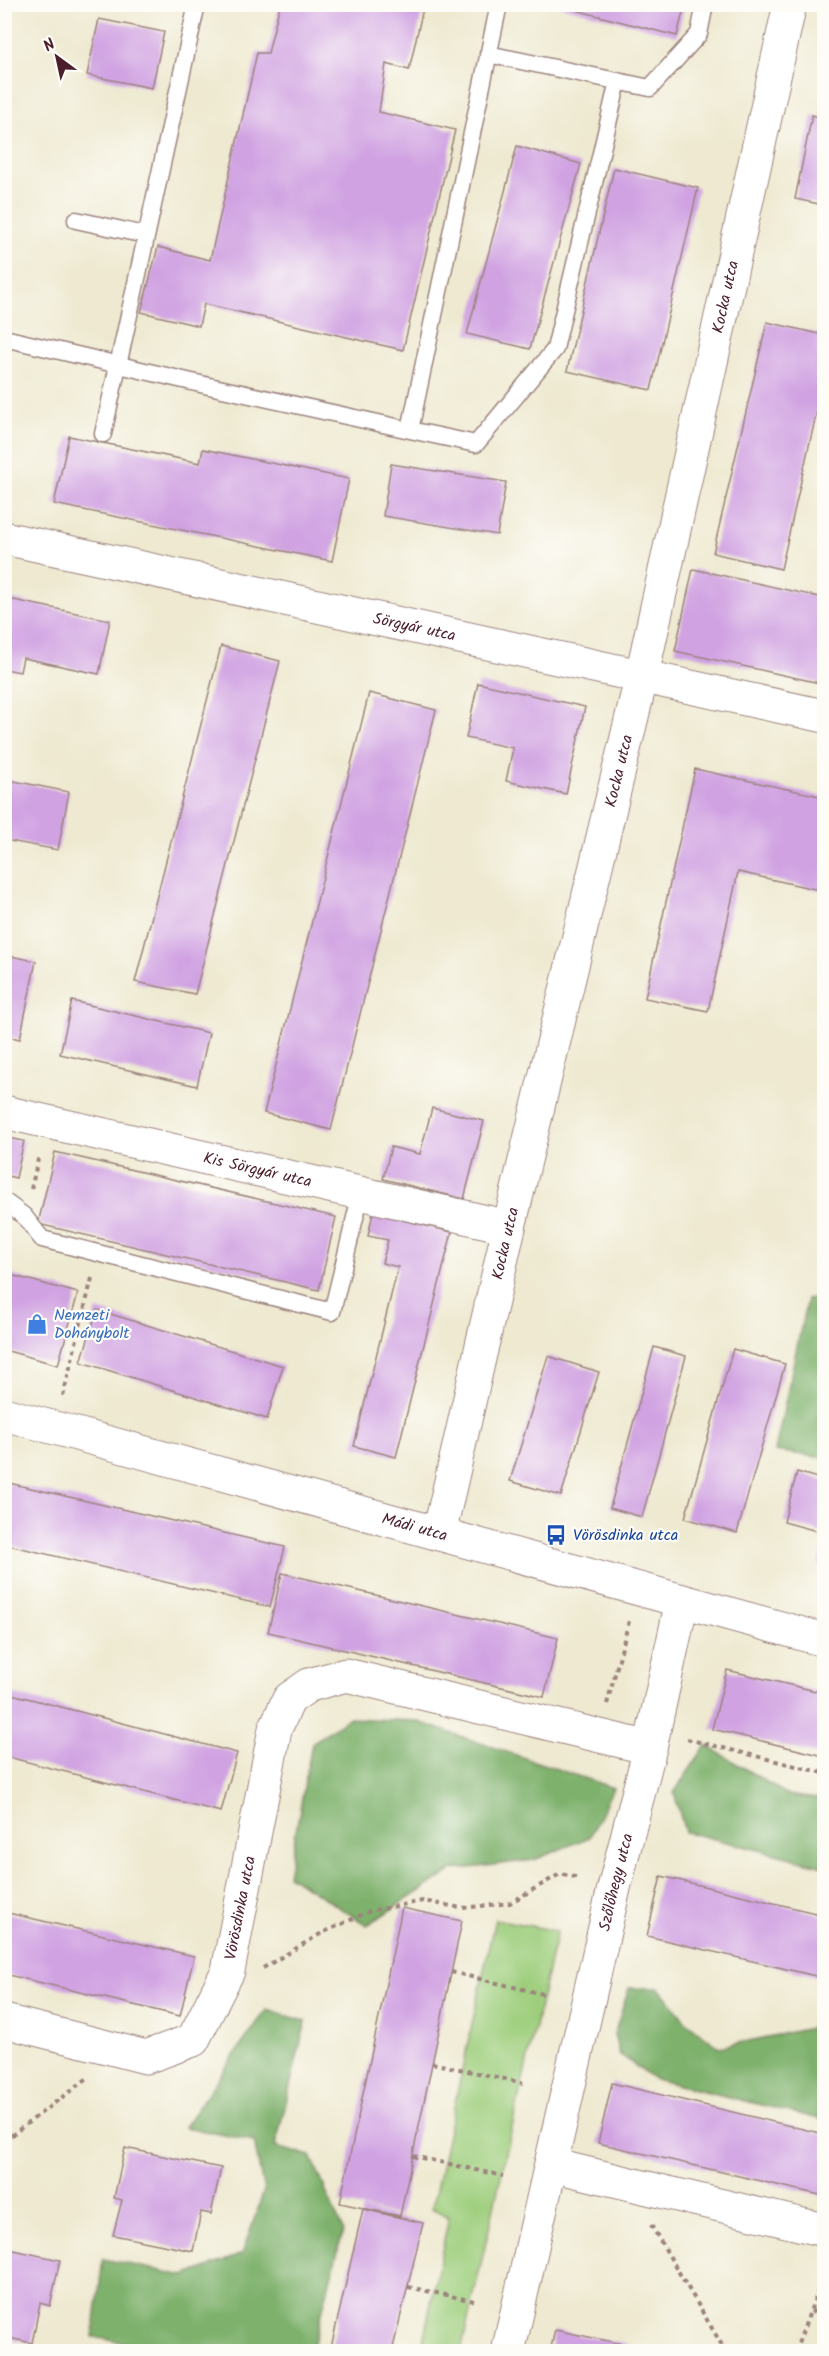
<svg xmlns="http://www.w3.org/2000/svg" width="829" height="2356" viewBox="0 0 829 2356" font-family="Kalam,sans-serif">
  <rect width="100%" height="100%" fill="#fdfcf7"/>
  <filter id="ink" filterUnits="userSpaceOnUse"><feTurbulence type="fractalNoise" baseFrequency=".0167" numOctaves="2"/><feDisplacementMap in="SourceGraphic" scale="12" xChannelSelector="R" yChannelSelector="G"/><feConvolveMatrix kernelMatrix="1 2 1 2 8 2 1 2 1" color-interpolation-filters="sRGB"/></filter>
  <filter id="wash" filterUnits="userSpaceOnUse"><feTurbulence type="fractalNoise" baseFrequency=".008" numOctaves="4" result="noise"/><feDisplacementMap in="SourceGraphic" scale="24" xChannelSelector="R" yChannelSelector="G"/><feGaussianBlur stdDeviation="1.35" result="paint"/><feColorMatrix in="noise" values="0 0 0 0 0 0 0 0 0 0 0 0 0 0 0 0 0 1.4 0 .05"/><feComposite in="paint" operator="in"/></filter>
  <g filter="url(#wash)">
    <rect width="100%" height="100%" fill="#eee9d0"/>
    <!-- green -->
    <path fill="#9dce7c" stroke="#747654" stroke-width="1.5" d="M495 1919 557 1931 461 2351H421L449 2217 432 2208Z"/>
    <!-- forest -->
    <path fill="#7eb16c" stroke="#64684c" stroke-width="1.5" d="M824 1297V1458L775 1451 807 1299Z
      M348 1718 416 1721 613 1788 590 1837 534 1860 453 1870 367 1925 288 1875 312 1743Z
      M706 1745 788 1795 824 1800V1866L685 1832 674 1793Z
      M629 1988H659L687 2023 719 2047 816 2027 824 2031V2120L654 2079 619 2054 614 2035Z
      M266 2010 306 2021 275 2147 311 2156 343 2231 312 2351 226 2352 214 2347 162 2350 93 2337 103 2259 185 2276 242 2254 264 2191 254 2141 184 2127Z"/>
    <g id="blocks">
      <!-- building -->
      <path fill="#d0a2e2" d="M280 4H424L409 70 386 64 379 112 455 130 403 350 204 304 199 326 141 312 158 247 210 260 257 53H268Z
        M552 4H685L677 36Z
        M99 19 164 32 152 88 87 75Z
        M812 115 824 118V205L795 199Z
        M517 146 581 164 530 349 467 334Z
        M614 168 698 188 651 390 567 371Z
        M767 322 824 335V380L781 569 713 553Z
        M69 436 200 463 203 449 349 479 332 561 54 504Z
        M391 464 506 482 497 535 383 516Z
        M693 569 824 598V684L675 651Z
        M4 598 110 620 99 674 23 658 20 672 4 669Z
        M221 646 280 661 195 994 135 982Z
        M478 683 585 707 566 794 506 781 513 748 466 738Z
        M369 693 436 710 331 1130 264 1113Z
        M695 769 824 797V891L738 872 708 1011 645 998Z
        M4 779 69 792 58 850 4 840Z
        M5 955 36 961 20 1039 5 1036Z
        M72 1001 209 1033 197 1086 60 1054Z
        M432 1108 484 1121 464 1199 383 1179 391 1147 420 1154Z
        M4 1137 24 1141 16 1178 4 1175Z
        M55 1152 336 1217 319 1290 38 1224Z
        M373 1213 452 1232 396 1457 354 1446 398 1267 382 1263 388 1240 368 1236Z
        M11 1275 78 1293 58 1365 4 1350V1298Z
        M97 1310 283 1366 267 1419 81 1362Z
        M654 1347 686 1356 642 1517 610 1508Z
        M733 1349 785 1364 737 1533 685 1518Z
        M548 1356 599 1372 561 1496 510 1481Z
        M797 1472 824 1480V1533L784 1522Z
        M9 1483 285 1547 270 1607 4 1544V1503Z
        M824 1545V1567L818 1565Z
        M282 1573 558 1638 544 1697 268 1632Z
        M727 1670 824 1693V1756L712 1729Z
        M4 1692 237 1753 221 1812 4 1756Z
        M661 1876 824 1915V1978L647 1936Z
        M402 1908 462 1921 400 2216 340 2203Z
        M4 1912 194 1956 180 2016 4 1974Z
        M612 2083 824 2134V2196L598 2143Z
        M125 2148 221 2168 211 2214 201 2212 193 2251 113 2235 122 2200 114 2198Z
        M363 2209 423 2223 392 2352H330Z
        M4 2248 60 2260 50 2306 40 2303 32 2343 4 2337Z
        M555 2330 652 2350V2352H550Z"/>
    </g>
  </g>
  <g filter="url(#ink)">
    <use href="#blocks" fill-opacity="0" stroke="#9c847e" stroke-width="1.5"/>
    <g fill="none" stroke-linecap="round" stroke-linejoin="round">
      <!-- service casing -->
      <g stroke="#9c847e" stroke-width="19">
        <path id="service" d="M488 54 650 88 699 34 705 4
          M76 220 145 235
          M4 338 209 386 410 430 499 4
          M410 430 476 444 555 349 618 81
          M103 434 197 4
          M4 1201 24 1216 42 1239 332 1312 361 1193"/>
      </g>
      <!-- minor casing -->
      <g stroke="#9c847e" stroke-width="35">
        <g id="minor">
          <path id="s1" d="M4 538 824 716"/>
          <path id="s2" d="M4 1112 509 1227"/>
          <path id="s3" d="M439 1534 509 1227 642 675 790 4"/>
          <path id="s4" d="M4 2021 146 2057 193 2040 228 1971 275 1729 289 1699 309 1685 346 1675 650 1748"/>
          <path d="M551 2165 824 2230"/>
          <path id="s5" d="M508 2352 614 1888 650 1748 682 1601"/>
        </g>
      </g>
      <!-- tertiary casing -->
      <g stroke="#9c847e" stroke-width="35">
        <g id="tertiary">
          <path id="s6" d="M4 1414 824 1640"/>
        </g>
      </g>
      <!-- path -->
      <path stroke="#9c847e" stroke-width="4" stroke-dasharray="4.5 4.5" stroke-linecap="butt" d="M31 1189 39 1155
        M63 1396 92 1278
        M607 1704 629 1621
        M687 1739 824 1773
        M263 1968 322 1933 370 1911 423 1901 462 1908 510 1903 560 1874 580 1878
        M451 1972 543 1994
        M432 2063 523 2083
        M4 2141 89 2077
        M413 2156 503 2176
        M651 2225 726 2352
        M408 2287 474 2301
        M811 2313 824 2304
        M795 2352 824 2274"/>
      <!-- service -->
      <use href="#service" stroke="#fff" stroke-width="16"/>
      <!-- minor -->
      <use href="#minor" stroke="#fff" stroke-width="33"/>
      <!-- tertiary -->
      <use href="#tertiary" stroke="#fff" stroke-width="33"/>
    </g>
  </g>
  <!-- icons -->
  <defs>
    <g id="shop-bare" transform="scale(1.62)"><path d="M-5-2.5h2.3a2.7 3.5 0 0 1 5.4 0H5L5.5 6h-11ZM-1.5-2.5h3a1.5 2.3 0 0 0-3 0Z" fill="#3f7fe0" stroke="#fdfcf7" stroke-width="2.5" paint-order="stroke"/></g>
    <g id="bus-bare" transform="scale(1.62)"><path d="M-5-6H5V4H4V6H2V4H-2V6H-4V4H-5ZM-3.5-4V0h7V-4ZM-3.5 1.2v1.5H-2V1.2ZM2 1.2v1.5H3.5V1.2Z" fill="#1a4fb4" stroke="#fdfcf7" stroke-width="2.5" paint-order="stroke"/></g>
  </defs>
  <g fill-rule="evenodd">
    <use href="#shop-bare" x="37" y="1324"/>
    <use href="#bus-bare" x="556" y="1535"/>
  </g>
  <g text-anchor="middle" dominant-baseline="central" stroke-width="4.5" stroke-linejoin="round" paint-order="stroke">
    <!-- street labels -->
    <g font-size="16" fill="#4a1f2b" stroke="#fdfcf7">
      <text stroke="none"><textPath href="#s3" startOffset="1270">Kocka utca</textPath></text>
      <text stroke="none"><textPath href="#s1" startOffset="420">Sörgyár utca</textPath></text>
      <text stroke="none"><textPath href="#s3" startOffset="784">Kocka utca</textPath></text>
      <text stroke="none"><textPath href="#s2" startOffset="260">Kis Sörgyár utca</textPath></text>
      <text stroke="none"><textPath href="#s3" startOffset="298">Kocka utca</textPath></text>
      <text stroke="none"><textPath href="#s6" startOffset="426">Mádi utca</textPath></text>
      <text stroke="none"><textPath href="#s5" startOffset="482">Szőlőhegy utca</textPath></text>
      <text stroke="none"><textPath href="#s4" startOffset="338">Vörösdinka utca</textPath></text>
    </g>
    <!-- shop labels -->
    <g font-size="16" fill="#366cbe" stroke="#fdfcf7" text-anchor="start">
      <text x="54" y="1315">Nemzeti<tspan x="54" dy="18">Dohánybolt</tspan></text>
    </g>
    <!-- transit labels -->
    <g font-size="16" fill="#164399" stroke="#fdfcf7" text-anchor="start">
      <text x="573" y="1535">Vörösdinka utca</text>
    </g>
  </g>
  <!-- margin -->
  <rect width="829" height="2356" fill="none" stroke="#fdfcf7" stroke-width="24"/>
  <!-- north arrow -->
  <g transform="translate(57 57) rotate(327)" stroke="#fdfcf7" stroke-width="4.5" paint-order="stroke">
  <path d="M0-4.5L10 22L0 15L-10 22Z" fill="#4a1f2b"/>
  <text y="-9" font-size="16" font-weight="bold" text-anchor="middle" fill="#4a1f2b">N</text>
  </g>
</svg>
